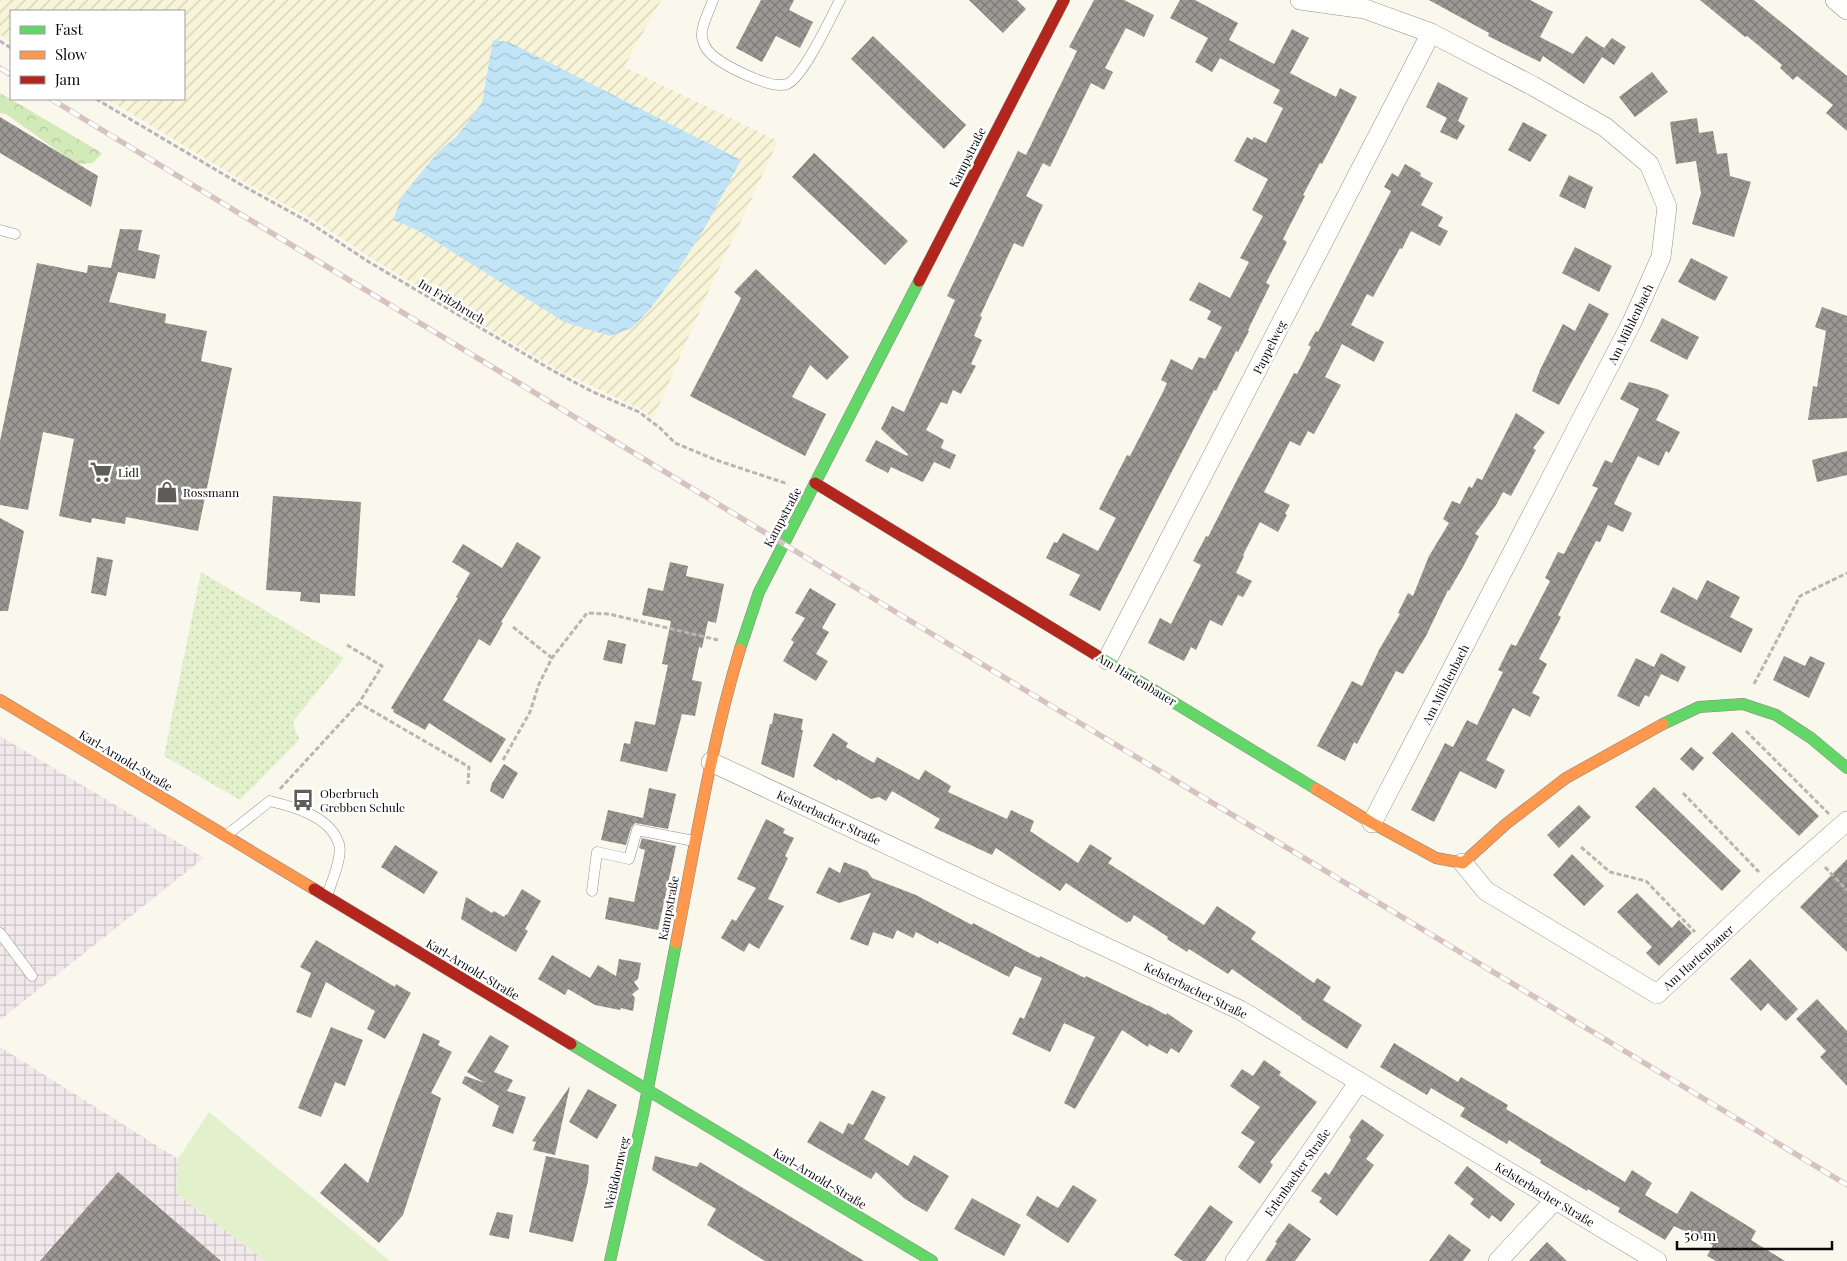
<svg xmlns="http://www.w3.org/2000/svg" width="1847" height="1261" viewBox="0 0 1847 1261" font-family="'Playfair Display',serif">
  <defs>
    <pattern id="industrial-grid" width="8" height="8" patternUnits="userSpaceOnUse" patternTransform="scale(1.25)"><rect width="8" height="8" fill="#f1e9ec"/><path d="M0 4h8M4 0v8" fill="none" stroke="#cdc6c9"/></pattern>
    <pattern id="farmland-furrows" width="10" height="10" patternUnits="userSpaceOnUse" patternTransform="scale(1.25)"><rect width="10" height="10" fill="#f8f4d8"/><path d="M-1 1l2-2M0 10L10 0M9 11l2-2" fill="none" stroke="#d3d0b8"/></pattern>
    <pattern id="forest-crowns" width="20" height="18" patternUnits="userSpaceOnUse" patternTransform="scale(1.25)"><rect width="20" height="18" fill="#d2e9b8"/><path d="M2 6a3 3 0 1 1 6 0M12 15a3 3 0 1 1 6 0" fill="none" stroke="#b3c69d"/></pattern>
    <pattern id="park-dots" width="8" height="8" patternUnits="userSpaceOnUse" patternTransform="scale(1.25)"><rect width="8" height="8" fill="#e2f1cb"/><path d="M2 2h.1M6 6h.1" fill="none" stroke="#c1cdad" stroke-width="1.8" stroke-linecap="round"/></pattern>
    <pattern id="water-waves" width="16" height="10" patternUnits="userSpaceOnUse" patternTransform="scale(1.25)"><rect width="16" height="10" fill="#c1e5f7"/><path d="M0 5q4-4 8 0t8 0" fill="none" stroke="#a4c3d2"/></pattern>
    <pattern id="building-cross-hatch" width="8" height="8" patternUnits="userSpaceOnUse" patternTransform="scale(1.25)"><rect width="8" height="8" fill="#9c9994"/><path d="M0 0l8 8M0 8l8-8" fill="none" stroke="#7d7b77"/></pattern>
  </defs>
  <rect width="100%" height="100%" fill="#faf7ed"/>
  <!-- industrial -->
  <path fill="url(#industrial-grid)" d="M0 736 204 858 0 1020Z
    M0 1047 178 1159 176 1193 265 1261H0Z"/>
  <!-- farmland -->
  <path fill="url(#farmland-furrows)" d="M0 0H661L624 67 778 141 705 299 653 419 642 410 556 369 371 258 312 219 246 183 107 99H184V11H11V42L0 35Z"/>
  <!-- grass -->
  <path fill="#e2f1cb" d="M209 1112 379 1252 390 1261H265L176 1193 178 1159Z"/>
  <!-- forest -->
  <path fill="url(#forest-crowns)" d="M0 93 102 153 93 163 76 164 6 114 0 113Z"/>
  <!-- park -->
  <path fill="url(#park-dots)" d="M201 572 344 658 293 722 296 733 300 739 240 800 164 756Z"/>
  <!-- water -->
  <path fill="url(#water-waves)" d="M493 40 509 42 741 160 707 224 675 275 651 308 632 328 610 336 564 322 419 231 393 220 402 196 438 152 457 136 482 103Z"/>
  <!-- building -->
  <path fill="url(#building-cross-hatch)" d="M761 0H794L789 10 813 22 800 48 776 36 762 62 736 48Z
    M969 0H1017L1026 9 1003 33Z
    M1094 0H1124L1154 15 1144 37 1126 28 1105 68 1113 72 1104 90 1091 83 1050 167 1043 163 1026 196 1043 205 1023 247 1014 243 980 316 982 317 974 336 982 340 971 364 976 366 961 394 953 390 947 404 941 402 926 430 944 440 941 448 956 455 950 469 934 462 923 482 891 467 888 473 865 461 876 440 907 456 908 454 881 429 892 406 904 412 955 300 947 296 1018 151 1026 155 1077 51 1069 47Z
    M1180 0H1195L1238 23 1229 40 1274 64 1292 29 1309 38 1290 73 1336 97 1340 88 1357 97 1322 164 1320 163 1303 195 1305 196 1283 239 1287 242 1266 283 1270 285 1248 330 1249 331 1238 352 1236 351 1216 391 1214 390 1100 611 1069 595 1080 575 1046 558 1054 542 1057 543 1063 533 1098 551 1116 518 1099 509 1127 455 1130 456 1163 392 1167 383 1161 380 1171 359 1192 370 1199 357 1205 359 1222 327 1207 319 1211 311 1189 300 1199 282 1230 298 1249 262 1240 258 1263 216 1252 210 1268 179 1234 161 1247 137 1252 140 1254 137 1266 143 1283 108 1273 103 1280 90 1220 58 1212 72 1195 62 1208 38 1170 18Z
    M1429 0H1530L1553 12 1540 37 1573 54 1586 36 1604 48 1612 38 1626 47 1614 65 1602 57 1584 84 1543 56 1540 62 1488 36 1489 33Z
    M1700 0H1754L1847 76V131L1826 113 1833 105 1797 76 1793 80 1780 68 1782 65 1747 36 1745 37Z
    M873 36 966 125 944 149 851 59Z
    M1652 72 1668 92 1635 117 1619 97Z
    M1438 82 1468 98 1458 121 1465 126 1457 140 1440 132 1447 118 1426 107Z
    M0 117 98 176 91 207 0 153Z
    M1697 118 1699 133 1713 131 1717 154 1727 153 1730 176 1751 182 1734 237 1692 224 1701 193 1696 161 1676 164 1670 122Z
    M1523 122 1547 135 1530 162 1508 150Z
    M814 153 908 241 885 265 792 177Z
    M1405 164 1421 173 1420 176 1433 183 1421 205 1443 217 1438 226 1448 231 1440 246 1411 231 1402 249 1400 248 1373 297 1367 294 1351 325 1384 342 1374 362 1342 344 1325 377 1341 385 1314 434 1308 431 1300 446 1290 441 1264 492 1290 505 1285 514 1287 515 1278 532 1260 522 1243 555 1244 556 1236 573 1252 581 1243 597 1238 595 1222 626 1210 620 1196 650 1191 647 1184 661 1148 643 1160 618 1171 624 1201 565 1193 561 1206 536 1208 537 1240 474 1294 373 1297 374 1311 347 1308 345 1316 331 1318 332 1391 191 1384 187 1392 173 1398 177Z
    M1569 175 1593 187 1585 209 1559 196Z
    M120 229 142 230 138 250 160 255 155 279 118 272 109 302 166 314 165 323 207 331 201 361 232 368 198 531 126 517 125 524 92 518 91 523 59 516 74 439 43 432 28 510 0 505V441L37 263 87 273 88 265 111 268Z
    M1575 247 1612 266 1599 292 1562 273Z
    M1691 258 1728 277 1715 301 1678 282Z
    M756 269 849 357 827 380 810 365 792 397 826 414 805 456 690 396 741 298 734 292Z
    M1589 303 1609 314 1559 405 1532 391 1540 370 1563 324 1575 331Z
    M1822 307 1847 316V418L1808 420 1813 386 1817 387 1826 331 1815 327Z
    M1662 318 1699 337 1687 360 1650 341Z
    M1629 382 1657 389 1669 395 1656 420 1680 432 1669 453 1666 451 1659 466 1638 456 1623 485 1614 504 1632 513 1623 532 1608 525 1600 542 1596 541 1558 615 1561 617 1539 659 1547 664 1532 693 1540 697 1530 717 1513 708 1486 760 1505 770 1496 789 1460 771 1434 822 1411 810 1445 743 1453 747 1467 720 1477 725 1503 672 1498 670 1511 644 1516 646 1550 581 1545 578 1558 552 1564 554 1598 488 1592 486 1605 460 1612 463 1639 409 1620 399Z
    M1516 413 1545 432 1533 448 1536 450 1511 496 1503 492 1496 505 1475 534 1479 536 1464 565 1449 591 1448 590 1426 636 1403 674 1396 671 1357 744 1354 742 1345 761 1317 746 1352 681 1362 686 1379 650 1400 614 1398 613 1408 593 1413 596 1429 556 1449 523 1443 519 1452 501 1460 504 1469 486 1472 488 1477 478 1482 480Z
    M1847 451V475L1817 482 1812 460Z
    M273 496 361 502 355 596 320 594V603L300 601 301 592 266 590Z
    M0 518 24 531 8 611H0Z
    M517 542 541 557 501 622 503 623 490 646 479 639 443 700 506 739 491 763 429 723 425 730 393 712 394 710 391 708 458 598 456 597 470 573 452 562 463 544 502 568Z
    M97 557 113 560 106 596 91 593Z
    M670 562 688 566 686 576 724 584 716 623 708 621 702 648 699 647 692 680 702 682 695 716 682 714 667 772 620 761 624 743 630 744 635 721 655 725 668 665 662 664 671 621 642 615 648 588 663 591Z
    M1707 580 1740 597 1730 617 1753 629 1741 653 1660 612 1673 587 1697 600Z
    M810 588 836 604 822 628 829 632 816 654 828 661 816 681 783 661 794 642 791 640 805 618 795 613Z
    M608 640 626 644 622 664 603 660Z
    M1661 653 1686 667 1678 682 1661 674 1649 697 1645 695 1639 707 1617 696 1636 658 1654 667Z
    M1784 656 1805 666 1810 656 1825 663 1809 698 1773 680Z
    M774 713 803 719 801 730H803L794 778 761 764 770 724H772Z
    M1732 732 1819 816 1799 836 1712 753Z
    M833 733 848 743 846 747 874 763 877 757 919 780 925 770 951 786 948 792 974 804 1007 819 1011 810 1034 821 1030 831 1078 863 1090 844 1112 858 1108 863 1204 925 1217 906 1256 932 1251 939 1314 983 1317 978 1331 987 1323 1000 1362 1025 1347 1049 1301 1019 1302 1018 1232 969 1228 974 1189 949 1187 952 1167 939 1168 937 1134 915 1130 922 1128 921 1127 923 1066 883 1060 891 996 848 992 855 934 828 940 819 892 791 886 801 879 797 871 799 838 779 837 781 813 766Z
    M1691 747 1704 758 1693 771 1680 759Z
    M504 764 518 773 503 799 490 791 492 783Z
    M1654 787 1741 871 1722 891 1635 807Z
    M649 788 676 794 668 829 635 823 631 828 626 845 601 840 608 810 643 818Z
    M1579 805 1591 817 1559 848 1547 835Z
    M766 819 785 829 783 833 794 838 785 856 788 858 768 899 784 906 759 949 749 943 744 952 721 938 732 919 736 921 756 888 737 879Z
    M642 838 676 846 658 930 605 919 609 897 634 902 645 850 639 848Z
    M395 845 438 872 424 894 381 867Z
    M1572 854 1604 886 1584 906 1553 875Z
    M1847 859V952L1800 907Z
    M844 862 867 871 872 878 916 895 972 925 973 923 1039 958 1040 956 1085 978 1086 976 1148 1006V1005L1166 1015 1167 1013 1193 1031 1179 1053 1171 1048 1167 1054 1149 1044 1148 1047 1122 1030 1075 1109 1064 1103 1095 1037 1064 1023 1050 1052 1012 1034 1020 1017 1024 1019 1042 978 1015 966 1009 977 939 941 938 944 916 932 913 938 897 930 893 939 873 932 868 946 850 939 871 893 839 903 816 893 829 867 840 873Z
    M522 889 541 901 525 929 528 931 516 952 461 919 466 897 492 913 494 911 504 917 506 914 507 915Z
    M1637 893 1672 928 1679 920 1692 933 1659 966 1646 953 1652 947 1617 912Z
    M316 940 395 987 396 984 411 993 385 1039 367 1029 375 1011 326 982 311 1018 296 1012 311 973 300 967Z
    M552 955 590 978 598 965 616 976 619 959 641 963 638 979 634 982 639 989 632 994 635 998 633 1011 621 1008 620 1010 595 1005 568 989 565 995 538 979Z
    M1750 959 1798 1009 1786 1021 1768 1003 1761 1011 1730 979Z
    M1817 999 1847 1031V1086L1820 1057 1826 1051 1796 1019Z
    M331 1027 363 1040 345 1086 335 1082 321 1117 298 1108Z
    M423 1033 440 1041 438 1045 452 1052 431 1093 441 1098 403 1215 379 1243 320 1193 345 1163 368 1183 396 1103Z
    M490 1035 509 1046 494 1072 513 1080 507 1091 526 1097 513 1134 492 1126 499 1106 462 1083 465 1076 485 1083 467 1072Z
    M1394 1043 1458 1082 1461 1077 1508 1105 1506 1109 1625 1182 1632 1170 1652 1183 1645 1195 1677 1214 1691 1191 1756 1231 1751 1240 1785 1261H1716L1707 1256 1713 1245 1674 1226 1665 1240 1618 1212 1620 1208 1604 1199 1588 1189 1587 1191 1540 1163 1541 1160 1524 1150 1509 1140 1507 1144 1460 1116 1465 1108 1431 1088 1427 1095 1380 1067Z
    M1264 1060 1281 1072 1279 1075 1317 1102 1270 1162 1273 1165 1260 1184 1238 1167 1255 1142 1241 1133 1260 1107 1230 1086 1242 1069 1253 1076Z
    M570 1086 555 1155 533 1150 536 1142 532 1141Z
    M588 1089 617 1105 597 1139 569 1122Z
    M872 1090 886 1097 864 1139 908 1166 914 1155 949 1176 927 1212 905 1199 876 1172 871 1179 807 1142 820 1121 843 1134 848 1123 853 1125Z
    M1362 1119 1384 1135 1366 1159 1374 1165 1337 1216 1319 1202 1322 1198 1311 1191 1325 1172 1329 1175 1351 1140 1349 1137Z
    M546 1156 589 1165 588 1181 573 1242 529 1232Z
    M655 1156 697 1167 700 1162 864 1261H765L707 1225 716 1209 652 1170Z
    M1467 1166 1515 1204 1501 1222 1492 1215 1489 1219 1470 1204 1474 1199 1454 1183Z
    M118 1172 221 1261H40Z
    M1073 1185 1097 1200 1068 1243 1026 1215 1037 1196 1058 1208Z
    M972 1198 1021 1225 1004 1256 954 1229Z
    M1210 1205 1233 1222 1205 1261H1183L1174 1255Z
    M497 1212 513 1215 509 1239 489 1235Z
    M1289 1223 1311 1239 1295 1261H1265L1277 1243 1275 1242Z
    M1449 1234 1471 1250 1463 1261H1429Z
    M1547 1242 1567 1261H1529Z"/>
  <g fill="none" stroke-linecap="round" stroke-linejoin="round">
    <!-- lane casing -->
    <g stroke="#92918c" stroke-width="11">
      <path id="lane" d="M713 0C710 9 700 29 702 37 703 43 705 48 710 53 722 65 771 90 787 84 803 78 831 17 840 0
        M0 230 15 234
        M228 834 270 801C294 807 330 816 339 844 343 857 331 883 327 896
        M592 891 597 852 629 859 637 830 694 841
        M0 933 32 976"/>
    </g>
    <!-- street casing -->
    <g stroke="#92918c" stroke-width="20">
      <path id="street" d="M1300 0 1365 9 1431 33 1533 86 1605 127 1649 164 1667 207 1661 257 1632 322 1372 823
        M1835 0 1847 10
        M1107 660 1431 33
        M711 762 1240 1010 1657 1261
        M1463 863 1486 891 1657 994 1773 886 1847 821
        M1235 1261 1359 1082
        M1498 1261 1555 1200"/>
    </g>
    <!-- fast casing -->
    <g stroke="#898783" stroke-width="12">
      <path id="fast" d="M740 649 759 592 919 281
        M1101 658 1316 789
        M1663 724 1699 707 1743 704 1776 715 1811 738 1847 768
        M571 1044 932 1261
        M610 1261 643 1114 676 943"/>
    </g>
    <!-- slow casing -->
    <g stroke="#898783" stroke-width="12">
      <path id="slow" d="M0 700 314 889
        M1316 789 1372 823 1436 858 1463 863 1506 824 1566 778 1663 724
        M676 943C695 845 711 745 740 649"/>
    </g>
    <!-- jam casing -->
    <g stroke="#898783" stroke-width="12">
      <path id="jam" d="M919 281 1064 0
        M815 483 1101 658
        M314 889 571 1044"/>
    </g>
    <!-- path -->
    <path stroke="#b7b6b5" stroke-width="3" stroke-dasharray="5 2.5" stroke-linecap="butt" d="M0 41 11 48
      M96 99 245 187 307 221 369 262 550 369 591 391 639 412 660 428 675 443 716 460 788 484
      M513 627 552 658
      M347 645 382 666 359 703 469 767 468 784
      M1754 684 1800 596 1847 573
      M1746 731 1829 814
      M503 760 530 712 539 684 552 658 587 613 609 614 718 640
      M280 789 359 703
      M1683 793 1759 872
      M1581 847 1610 872 1646 881 1695 932
      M1825 867 1847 890"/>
    <!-- lane -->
    <use href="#lane" stroke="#fefefc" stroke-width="10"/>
    <!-- street -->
    <use href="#street" stroke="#fefefc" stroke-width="19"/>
    <!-- fast -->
    <use href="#fast" stroke="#63d668" stroke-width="11"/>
    <!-- slow -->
    <use href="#slow" stroke="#ff974d" stroke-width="11"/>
    <!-- jam -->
    <use href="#jam" stroke="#b3261e" stroke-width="11"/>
    <!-- rail casing -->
    <g stroke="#d7c2c2" stroke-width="5.5">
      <path id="rail" d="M0 68 11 75
        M51 99 927 631 1847 1185"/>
    </g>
    <!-- rail -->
    <use href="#rail" stroke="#fff" stroke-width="4" stroke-dasharray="11" stroke-linecap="butt"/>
  </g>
  <!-- icons -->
  <defs>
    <g id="supermarket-bare" transform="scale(1.725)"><path d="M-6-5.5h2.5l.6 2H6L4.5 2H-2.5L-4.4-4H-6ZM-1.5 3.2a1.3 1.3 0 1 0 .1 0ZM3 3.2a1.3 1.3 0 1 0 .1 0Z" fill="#5e5d59" stroke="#fff" stroke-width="2.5" paint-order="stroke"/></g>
    <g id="shop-bare" transform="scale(1.725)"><path d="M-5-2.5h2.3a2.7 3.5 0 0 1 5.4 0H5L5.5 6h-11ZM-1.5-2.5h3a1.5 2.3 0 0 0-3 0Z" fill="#5e5d59" stroke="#fff" stroke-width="2.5" paint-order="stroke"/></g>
    <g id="bus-bare" transform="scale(1.725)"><path d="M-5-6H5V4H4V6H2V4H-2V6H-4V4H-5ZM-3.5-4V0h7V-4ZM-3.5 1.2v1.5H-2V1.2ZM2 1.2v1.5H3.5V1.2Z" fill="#5e5d59" stroke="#fff" stroke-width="2.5" paint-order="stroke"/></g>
  </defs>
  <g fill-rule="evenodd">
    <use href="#supermarket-bare" x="101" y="472"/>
    <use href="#shop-bare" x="167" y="492"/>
    <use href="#bus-bare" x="303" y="800"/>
  </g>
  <g text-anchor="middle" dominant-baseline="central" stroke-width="5" stroke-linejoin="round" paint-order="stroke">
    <!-- street labels -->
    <g font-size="12" fill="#0a0a0a" stroke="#fff">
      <text transform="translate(967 157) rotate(-63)">Kampstraße</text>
      <text transform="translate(452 301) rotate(31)">Im Fritzbruch</text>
      <text transform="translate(1630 324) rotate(-64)">Am Mühlenbach</text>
      <text transform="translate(1269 347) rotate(-63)">Pappelweg</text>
      <text transform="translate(782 517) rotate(-62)">Kampstraße</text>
      <text transform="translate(1137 679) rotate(31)">Am Hartenbauer</text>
      <text transform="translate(1445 684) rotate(-63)">Am Mühlenbach</text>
      <text transform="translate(126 760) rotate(31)">Karl-Arnold-Straße</text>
      <text transform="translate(829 817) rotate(25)">Kelsterbacher Straße</text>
      <text transform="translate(668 908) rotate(-79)">Kampstraße</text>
      <text transform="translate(1698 957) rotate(-42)">Am Hartenbauer</text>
      <text transform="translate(473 969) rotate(31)">Karl-Arnold-Straße</text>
      <text transform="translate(1196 990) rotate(26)">Kelsterbacher Straße</text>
      <text transform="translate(1297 1172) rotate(-55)">Erlenbacher Straße</text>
      <text transform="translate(616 1173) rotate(-77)">Weißdornweg</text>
      <text transform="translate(820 1178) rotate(31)">Karl-Arnold-Straße</text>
      <text transform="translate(1545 1194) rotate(31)">Kelsterbacher Straße</text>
    </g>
    <!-- poi labels -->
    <g font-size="12" fill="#0a0a0a" stroke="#fff" text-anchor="start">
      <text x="118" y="472">Lidl</text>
      <text x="183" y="492">Rossmann</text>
      <text x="320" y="793">Oberbruch<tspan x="320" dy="14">Grebben Schule</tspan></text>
    </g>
  </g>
  <!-- legend -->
  <rect x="10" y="10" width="175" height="90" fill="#ffffff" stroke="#9d9d9d"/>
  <rect x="20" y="26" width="25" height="8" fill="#63d668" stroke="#9d9d9d"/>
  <text x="55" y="35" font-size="15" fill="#0a0a0a">Fast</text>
  <rect x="20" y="51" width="25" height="8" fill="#ff974d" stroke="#9d9d9d"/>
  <text x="55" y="60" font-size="15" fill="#0a0a0a">Slow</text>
  <rect x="20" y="76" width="25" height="8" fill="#b3261e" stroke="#9d9d9d"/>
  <text x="55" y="85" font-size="15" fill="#0a0a0a">Jam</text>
  <!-- scale -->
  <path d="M1677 1241v8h155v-8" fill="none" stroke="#0a0a0a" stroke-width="2.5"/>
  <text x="1684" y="1241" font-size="15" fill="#0a0a0a" stroke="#ffffff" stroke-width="4" paint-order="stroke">50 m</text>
</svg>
